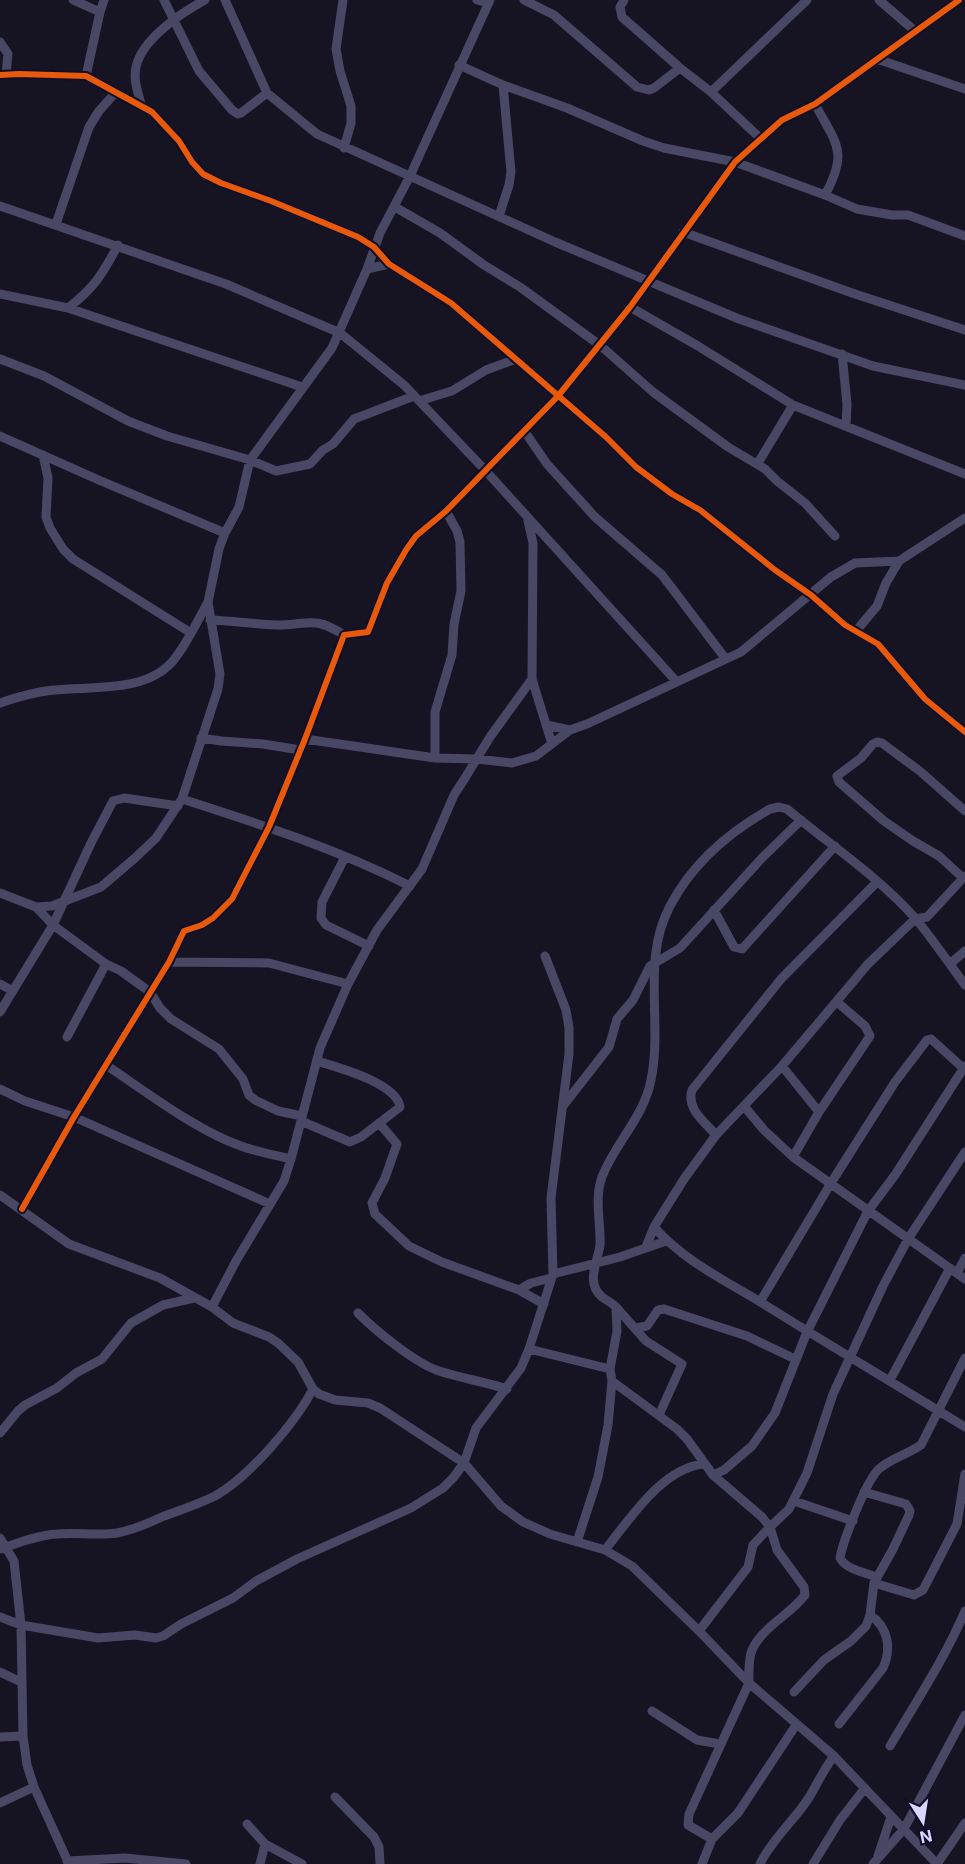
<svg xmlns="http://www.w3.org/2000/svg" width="965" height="1864" viewBox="0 0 965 1864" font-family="Inter,sans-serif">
  <rect width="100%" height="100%" fill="#161423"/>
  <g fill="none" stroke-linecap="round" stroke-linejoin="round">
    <!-- street -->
    <path stroke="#484864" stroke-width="9" d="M73 0 100 12 86 76
      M164 0 199 71 232 110 238 114 241 113 267 93 317 134 555 242 739 319 873 366 965 385
      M225 0 267 93
      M343 0 336 49 340 71 351 106V123L344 148
      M477 0 489 3
      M524 0 554 15 637 87 649 90 654 88 680 68
      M624 0 620 7 622 17 680 68 711 92 760 138
      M879 0 915 31
      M100 12 104 0
      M0 42 8 54 6 74
      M877 59 965 89
      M459 65 503 85 567 108 643 141 664 148 735 162 825 195 857 209 892 215H908L965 236
      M0 75 19 74 86 76 152 112 179 141 192 162 203 174 221 183 271 201 358 237 374 247 389 264 451 303 606 437 636 467 672 494 700 510 775 570 811 595 845 625 878 644 925 699 965 732
      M711 92 807 0
      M141 104C138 93 133 79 136 67 142 39 181 13 205 0
      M815 104C836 144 849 151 825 195
      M0 206 226 284 340 333 404 385 485 470 676 681
      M395 207 440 233 484 265 520 287 601 346 653 392 728 447 765 469 777 481 805 503 835 536
      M499 216 509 185 511 172 503 85
      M56 224 89 127 99 111 116 92
      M683 232 852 293 965 330
      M367 269 389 264
      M0 294 68 308 302 387
      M630 307 698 346 793 405 965 474
      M68 308C94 288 102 275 118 245
      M842 354 847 404 846 426
      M0 359 44 376 128 421 167 436 250 460 276 471 310 464 323 450 333 444 354 419 414 396
      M419 401 452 391 486 370 516 359
      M525 432 547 464 595 517 662 575 725 658
      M0 436 101 481 225 533
      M43 455 48 478 46 517 50 528 63 549 73 559 191 633
      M758 463 793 405
      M528 521 533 543 532 679 552 744
      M210 620C232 621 254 624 276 625 309 625 313 615 344 635
      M856 631 877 606 886 583 899 561 965 518
      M0 703C17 697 36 692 54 690 92 686 144 693 172 662 186 646 198 620 208 602
      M546 725 570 730
      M201 738 221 741 263 744 300 750
      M305 739 435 758 477 759 512 763 536 756 570 730 587 724 741 652 831 577 855 563 899 561
      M435 758V712L452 655 454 624 461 591 460 542 457 531 446 511
      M182 799C260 824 337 849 410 886
      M345 857 322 902 321 918 326 925 369 946
      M963 878 939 856 913 841 884 821 839 782 837 776 861 758 873 744 877 742 882 743 921 772 965 811
      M0 893 36 907 52 906 101 887 135 858 156 838 182 799 218 689 220 674 208 602 219 549 225 533 239 507 250 460 332 348 367 269 380 233 410 176 490 0
      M36 907 53 925 106 964 121 971 150 992 160 1008 171 1019 219 1049 243 1079 249 1095 255 1100 278 1111 302 1116
      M714 910 734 947 742 949 835 846
      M169 962 269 963 348 984
      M950 964 965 951
      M0 984 13 991
      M0 1012 53 925 91 843 113 801 124 798 178 806
      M67 1037 106 964
      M106 1065C145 1091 197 1131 241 1146 257 1152 275 1155 291 1159
      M782 1066 819 1112
      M0 1089 25 1101 74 1117 270 1204
      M563 1106 609 1047 617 1019 633 1000 650 966 680 948 762 858 801 820
      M744 1106 764 1130 793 1157 965 1279
      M301 1121 350 1142 361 1137 400 1107C397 1083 337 1067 317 1061
      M379 1123 397 1144 385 1178 372 1203 375 1214 409 1246 442 1262 519 1290 544 1304
      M716 1135C705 1122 686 1109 692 1090L781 979 877 882
      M793 1157 819 1112 870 1036 865 1026 837 1002
      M0 1195 69 1244 160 1278 212 1307 233 1323 269 1337 278 1343 298 1362 313 1389 319 1394 335 1400 368 1403 380 1408 464 1463 501 1506 523 1522 550 1534 605 1550 632 1566 699 1631 749 1683 834 1756 937 1864
      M22 1209 74 1117 169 962 184 931 202 925 213 918 232 899 269 827 305 739 344 635 368 632 387 583 406 550 416 536 446 511 558 396 630 307 735 162 782 120 815 104 959 0
      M654 1227C683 1260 724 1280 762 1303 829 1345 897 1385 965 1427
      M646 1247 654 1227 684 1179 716 1135 782 1066 868 964 915 919 927 917 965 876
      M957 1273 965 1258
      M553 1274 620 1257 666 1241
      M519 1290 531 1283 551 1278
      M760 1302 831 1183 895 1082 927 1040 931 1039 963 1068
      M212 1307 236 1261 284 1181 291 1159 320 1048 348 984 377 930 422 869 454 795 465 778 490 737 532 679
      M616 1307 646 1341 682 1364 659 1415
      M358 1313C376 1331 415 1363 439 1371 461 1378 485 1382 507 1389
      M636 1328 647 1326 658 1310 664 1309 747 1336 795 1359
      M529 1349 610 1369
      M890 1380 950 1268
      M612 1381 677 1429 687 1439 713 1475 762 1517 770 1527 789 1509 807 1473 833 1394 883 1286 908 1239 965 1152
      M0 1433 18 1411 25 1405 57 1388 76 1373 102 1359 131 1323 163 1305 194 1298
      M713 1475 724 1470 752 1446 775 1413 807 1332 868 1211 895 1175 965 1066
      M794 1501 853 1521
      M0 1538 14 1561 21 1625 23 1736 27 1765 34 1787 69 1864
      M577 1542 598 1477 608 1425 612 1381 610 1369 617 1331 616 1307C612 1303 606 1300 602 1297 585 1283 598 1261 600 1245 601 1223 594 1199 602 1177 615 1143 644 1117 651 1080 663 1022 641 960 670 906 692 864 729 832 770 809L779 807 787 809C830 845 878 876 916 919 933 940 949 963 965 985
      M0 1549C18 1543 38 1535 57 1534 77 1532 97 1536 117 1533 133 1530 149 1523 164 1516 181 1510 199 1504 215 1496 249 1477 295 1423 313 1389
      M605 1550C630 1519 662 1468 704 1464
      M877 1577C866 1573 845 1569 840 1558 843 1541 867 1478 880 1468 892 1458 908 1454 921 1445L965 1358
      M874 1583 914 1595 923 1590 957 1524 965 1474
      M0 1617 21 1625 98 1638 135 1635 156 1638 163 1636 181 1624 233 1598 256 1581 297 1559 411 1508 443 1488 453 1478 464 1463 476 1428 521 1368 529 1349 553 1274 551 1198 569 1054V1028L566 1010 545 956
      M699 1631 748 1567 753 1545 770 1527 777 1550 804 1587 805 1595C790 1615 762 1627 752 1650 748 1660 749 1673 749 1683L689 1814 688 1825 712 1839
      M0 1672 21 1682
      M794 1692 824 1660 851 1641 866 1626 870 1615 874 1583 893 1549 909 1515 910 1511 906 1504 864 1492
      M652 1711 697 1740 720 1744
      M839 1724 883 1668C892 1648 888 1627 870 1615
      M0 1737 23 1736
      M890 1746C916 1702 945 1658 965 1611
      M335 1797 374 1837 379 1847 380 1864
      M0 1803 34 1787
      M247 1824 265 1844 260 1864
      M265 1844 302 1864
      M878 1856 891 1817
      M67 1861 125 1858 186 1864
      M702 1864 712 1839 738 1813 796 1725
      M760 1864C772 1839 795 1820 810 1796 818 1782 824 1769 834 1756
      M813 1864 840 1820 865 1788
      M873 1864 904 1829 965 1715
      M937 1864 965 1823"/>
    <!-- cycleway casing -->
    <g stroke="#110e29" stroke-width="10">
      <path id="cycleway" d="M0 75 19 74 86 76 152 112 179 141 192 162 203 174 221 183 271 201 358 237 374 247 389 264 451 303 606 437 636 467 672 494 700 510 775 570 811 595 845 625 878 644 925 699 965 732
        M22 1209 74 1117 169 962 184 931 202 925 213 918 232 899 269 827 305 739 344 635 368 632 387 583 406 550 416 536 446 511 558 396 630 307 735 162 782 120 815 104 959 0"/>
    </g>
    <!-- cycleway -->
    <use href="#cycleway" stroke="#e8590c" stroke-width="6"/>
  </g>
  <!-- north arrow -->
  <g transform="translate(923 1822) rotate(168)" stroke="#110e29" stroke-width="4.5" paint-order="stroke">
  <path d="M0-4.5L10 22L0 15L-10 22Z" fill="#d9d6ff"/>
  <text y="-9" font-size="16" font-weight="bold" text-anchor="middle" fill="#d9d6ff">N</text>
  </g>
</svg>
